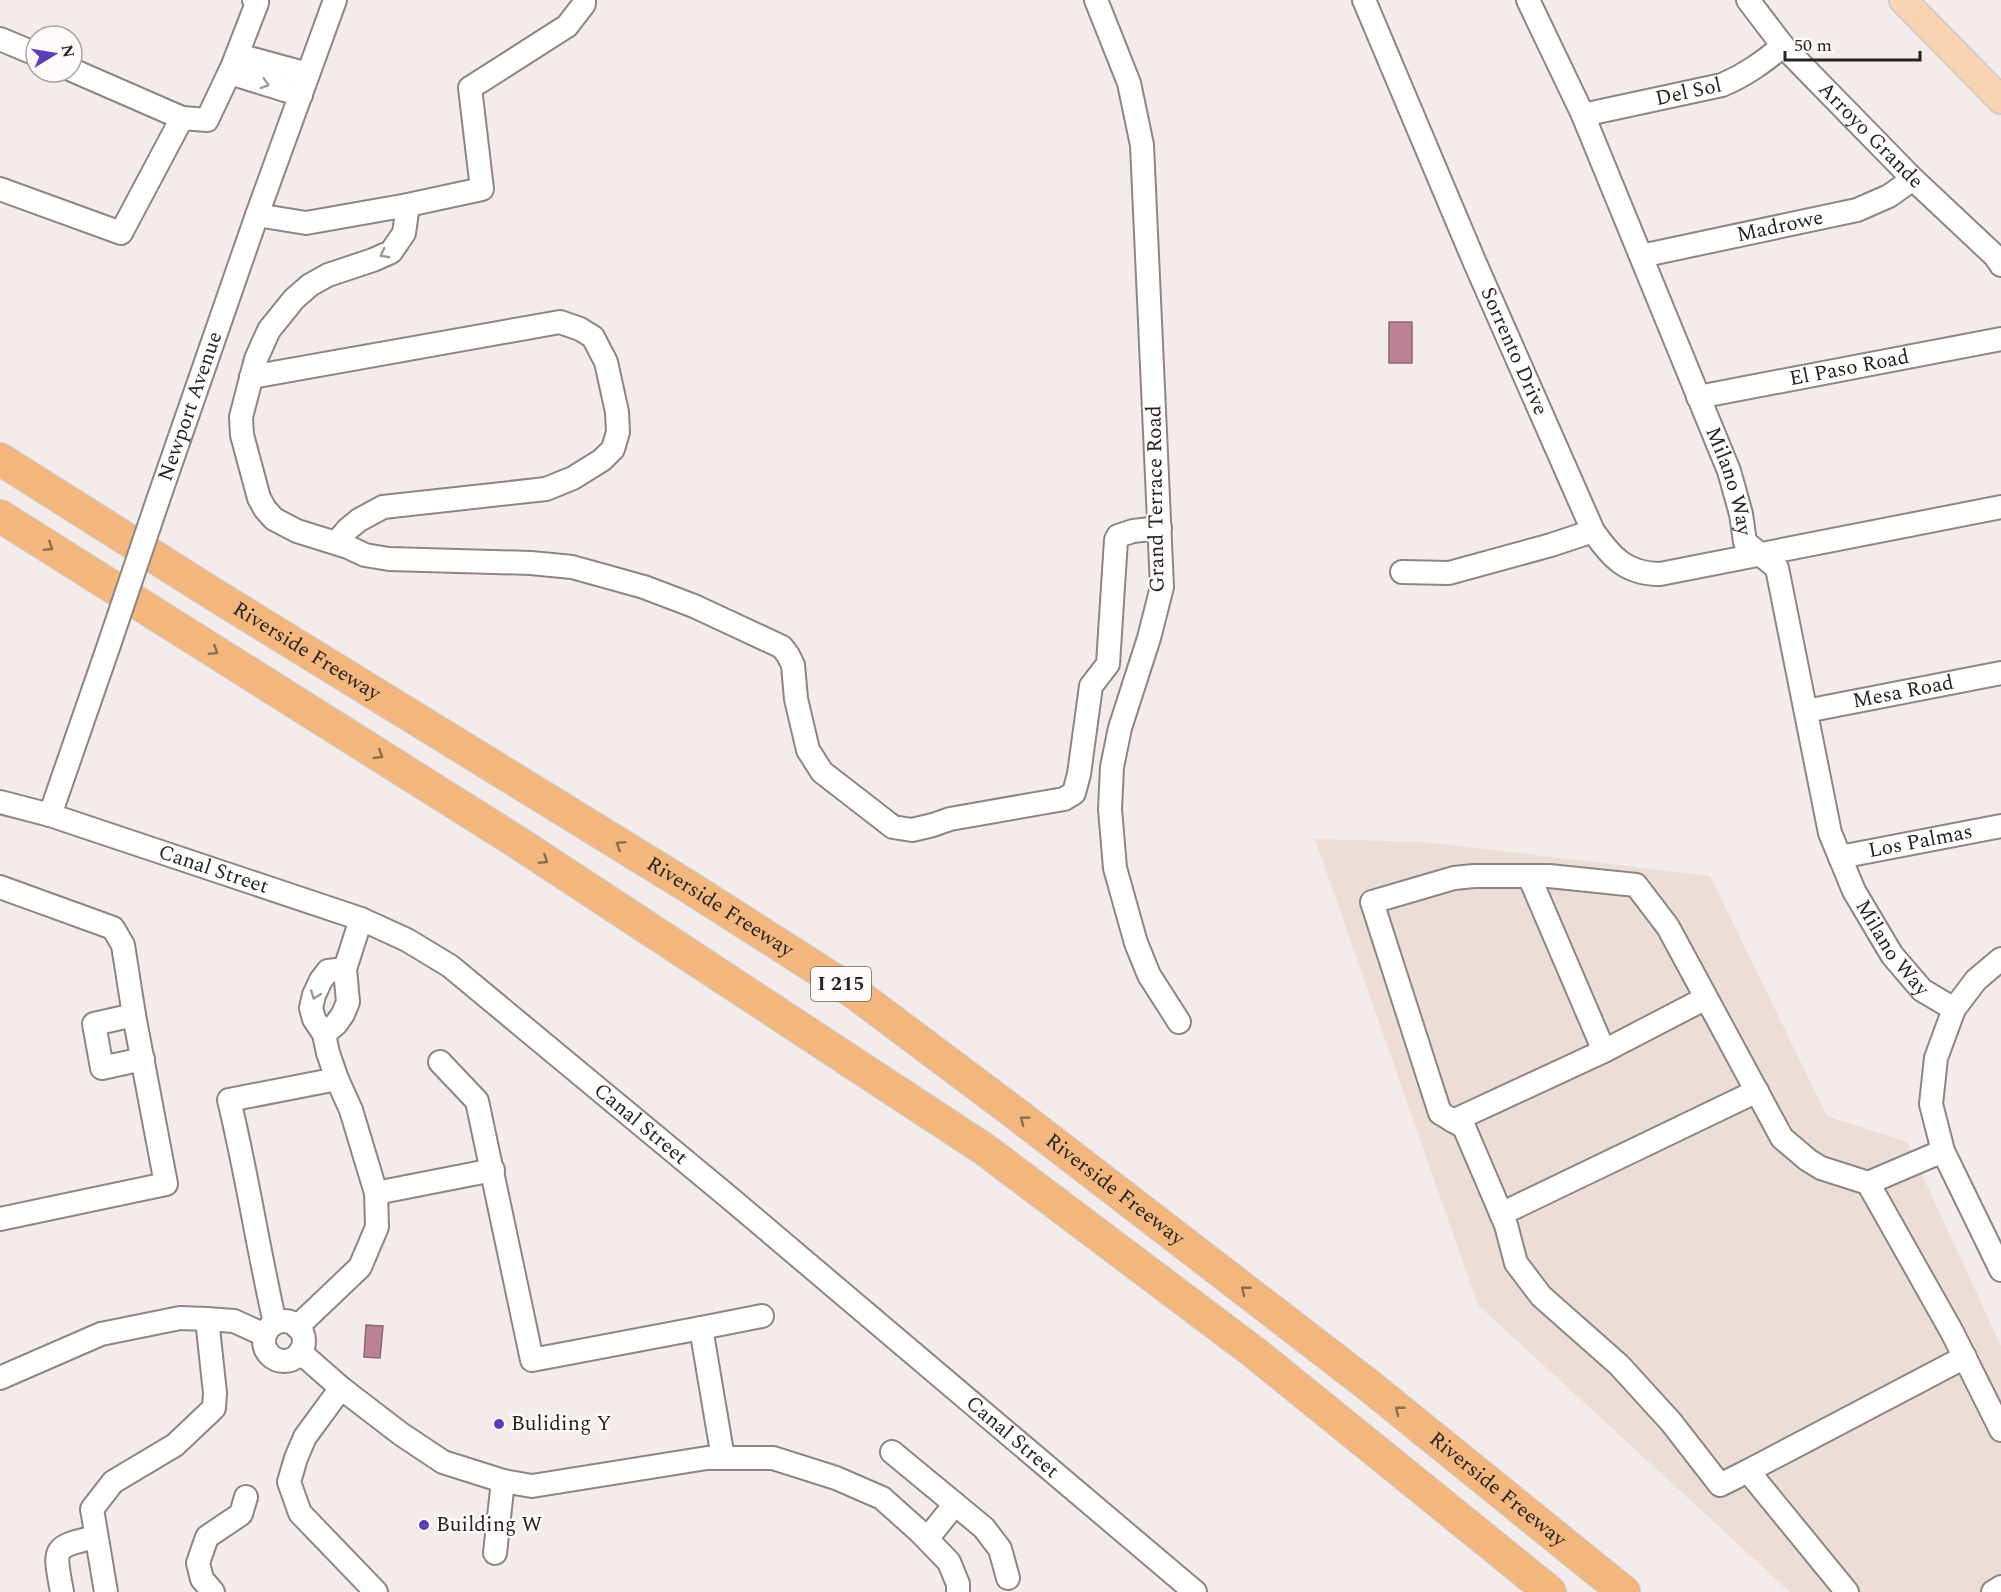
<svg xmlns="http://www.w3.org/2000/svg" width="2001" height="1592" viewBox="0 0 2001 1592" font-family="Spectral,serif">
  <rect width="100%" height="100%" fill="#f4ecea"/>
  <!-- built -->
  <path fill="#edddd7" d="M1315 839 1425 842 1710 876 1827 1116 1907 1142 2001 1346V1592H1790L1478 1305Z"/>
  <!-- water -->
  <path fill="#bb8197" stroke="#8e6574" stroke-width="1.5" d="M1389 322H1412V363H1389Z
    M366 1325 383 1326 380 1358 364 1357Z"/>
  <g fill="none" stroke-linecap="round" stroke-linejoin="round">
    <!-- minor casing -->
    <g stroke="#8d8683" stroke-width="26">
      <g id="minor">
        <path d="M1096 0 1129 83 1142 145 1162 587 1149 638 1120 728 1112 767 1110 809 1115 868 1136 943 1149 975 1179 1022"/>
        <path id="s1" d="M1364 0 1475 263 1593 531C1611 557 1626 574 1660 574L2001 507"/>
        <path id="s2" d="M1528 0 1583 115 1729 471 1741 514 1745 542 1777 568 1830 833 1854 891 1892 955 1922 990 1954 1009"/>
        <path id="s3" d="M1748 0 1783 46 1913 179 1995 256 2001 265"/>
        <path d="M0 39 36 54"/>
        <path d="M238 55 308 74"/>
        <path d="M72 70 182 118"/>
        <path d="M230 73 301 95"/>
        <path id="s4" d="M1583 115 1722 85C1746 75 1763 62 1783 46"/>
        <path d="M0 189 121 233 182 118 207 120 233 65 257 3 254 0"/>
        <path d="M408 205 404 233 391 252 373 260 328 275 310 285 294 299 269 330 256 359 241 417 242 435 259 498 265 509 274 519 297 531 348 547 365 555 389 559 531 563 572 567 644 587 694 606 782 647 788 655 793 665 796 699 808 750 822 772 893 827 912 830 933 825 950 819 1064 799 1074 793 1079 774 1091 686 1108 664 1116 540 1118 536 1133 531 1160 528"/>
        <path d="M257 215 306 223 408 205 482 189 470 88 567 26 584 4V0"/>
        <path id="s5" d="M1641 256 1857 210 1889 196 1913 179"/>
        <path d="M251 377 560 322 580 329 593 337 606 362 617 412 618 432 613 449 602 460 573 478 546 489 383 507 359 520 348 529 336 543"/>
        <path id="s6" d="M1698 397 2001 339"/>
        <path id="s7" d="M158 500 257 215 335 0"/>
        <path d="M1402 572 1449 573 1551 545 1593 531"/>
        <path id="s8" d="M1806 711 2001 673"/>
        <path id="s9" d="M0 802 50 815 361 919 407 940 450 966 731 1199 1195 1592"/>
        <path d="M50 815 109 645"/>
        <path id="s10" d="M1840 857 2001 826"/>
        <path d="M1529 876 1604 1051"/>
        <path d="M0 887 113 928 123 945 134 1015 166 1184 0 1219"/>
        <path d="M2001 959 1976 980 1954 1009 1936 1058 1931 1104 1943 1151 2001 1270"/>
        <path d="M134 1015 94 1024 102 1068 143 1059"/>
        <path d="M324 1034 336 1024 343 1014 348 1002 345 969 361 919"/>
        <path d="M440 1062 477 1101 532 1360 701 1328"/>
        <path d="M337 1079 328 1053 324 1034 314 1019 311 1008 314 995 321 980 328 971 345 969"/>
        <path d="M1453 1121 1604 1051 1706 998"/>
        <path d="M1868 1183 1952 1332 2001 1430"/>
        <path d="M376 1193 493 1170"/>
        <path d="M1501 1214 1757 1091"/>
        <circle cx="284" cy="1341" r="20"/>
        <path d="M275 1323C258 1249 247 1174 229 1100L337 1079 351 1110 376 1193 377 1227 360 1267 297 1327"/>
        <path d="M300 1352 341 1388"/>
        <path d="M0 1378 101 1334 180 1318 207 1319"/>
        <path d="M892 1452 955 1504"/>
        <path d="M723 1458 701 1328 762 1316"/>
        <path d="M1748 1471 1965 1357"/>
        <path d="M927 1539 955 1504 984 1528 1000 1549 1008 1578"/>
        <path d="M495 1553 503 1481"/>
        <path d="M62 1592C54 1548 51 1547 96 1537"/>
        <path d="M106 1592 92 1509 113 1482 175 1445 214 1408 215 1393 207 1319 234 1321 265 1335"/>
        <path d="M213 1592 202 1579 198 1563 207 1537 241 1514 246 1497"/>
        <path d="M376 1592 300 1513 289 1482 296 1458 305 1437 341 1388 401 1434 443 1462 503 1481 532 1486 707 1458H773L836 1478 882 1498 920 1532 949 1562 958 1584V1592"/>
        <path d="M1847 1592 1748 1471 1720 1485 1671 1422 1619 1365 1541 1296 1516 1263 1506 1225 1464 1127 1440 1113 1372 902 1454 878 1474 876H1549L1636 885 1668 927 1782 1138 1808 1160 1821 1168 1868 1183 1943 1151"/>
        <path d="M1993 1592 2001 1587"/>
      </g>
    </g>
    <!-- major casing -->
    <g stroke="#cbcaca" stroke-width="30">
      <path id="major" d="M1903 0 2001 100"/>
    </g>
    <!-- highway casing -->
    <g stroke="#cbcaca" stroke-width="34">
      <g id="highway">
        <path id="s11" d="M0 459 210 592 689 887 855 993 1019 1116 1367 1384 1624 1592"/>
        <path d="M0 516 520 844 984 1149 1255 1353 1550 1592"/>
      </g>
    </g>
    <!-- minor -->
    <use href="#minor" stroke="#fff" stroke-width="22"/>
    <!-- major -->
    <use href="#major" stroke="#f8d4b2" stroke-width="27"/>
    <!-- highway -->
    <use href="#highway" stroke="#f3b77e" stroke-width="32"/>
    <!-- minor-bridge casing -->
    <g stroke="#8d8683" stroke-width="26" stroke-linecap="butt">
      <path id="minor-bridge" d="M109 645 158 500"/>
    </g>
    <!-- minor-bridge -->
    <use href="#minor-bridge" stroke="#fff" stroke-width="22"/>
  </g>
  <!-- one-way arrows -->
  <defs><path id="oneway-chevron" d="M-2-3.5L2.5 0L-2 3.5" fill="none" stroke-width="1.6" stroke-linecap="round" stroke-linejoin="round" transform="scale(1.5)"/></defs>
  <g stroke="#9d9c9c">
    <use href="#oneway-chevron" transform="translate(265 84) rotate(17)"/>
    <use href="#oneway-chevron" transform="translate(384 254) rotate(152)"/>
    <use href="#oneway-chevron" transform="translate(315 995) rotate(110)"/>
  </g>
  <g stroke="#8c6e50">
    <use href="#oneway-chevron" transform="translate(49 547) rotate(32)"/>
    <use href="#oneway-chevron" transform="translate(214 651) rotate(32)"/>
    <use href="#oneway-chevron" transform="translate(379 755) rotate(32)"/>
    <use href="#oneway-chevron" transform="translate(620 845) rotate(-148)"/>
    <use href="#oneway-chevron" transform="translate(544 860) rotate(33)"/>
    <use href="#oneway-chevron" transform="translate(1024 1120) rotate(-143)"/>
    <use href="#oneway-chevron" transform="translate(1245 1290) rotate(-142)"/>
    <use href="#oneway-chevron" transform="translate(1399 1410) rotate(-141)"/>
  </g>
  <!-- markers -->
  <g fill="#5a40b8" stroke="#fefbfa" stroke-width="2">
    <circle cx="499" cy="1424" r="6"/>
    <circle cx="424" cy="1525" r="6"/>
  </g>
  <g text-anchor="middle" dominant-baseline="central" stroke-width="4.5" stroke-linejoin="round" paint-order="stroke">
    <!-- shield labels -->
    <rect fill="#fefbfa" stroke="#676464" stroke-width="1.5" x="811" y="967" width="60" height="34" rx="4.5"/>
    <g font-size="20" font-weight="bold" fill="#262423">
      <text x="841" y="984">I 215</text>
    </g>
    <!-- street labels -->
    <g font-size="21" fill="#262423" stroke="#fefbfa">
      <text stroke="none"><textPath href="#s4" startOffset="108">Del Sol</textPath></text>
      <text stroke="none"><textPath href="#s3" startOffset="183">Arroyo Grande</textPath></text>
      <text stroke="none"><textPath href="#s5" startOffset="142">Madrowe</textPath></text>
      <text stroke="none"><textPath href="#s1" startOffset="382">Sorrento Drive</textPath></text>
      <text stroke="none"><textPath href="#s6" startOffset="154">El Paso Road</textPath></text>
      <text stroke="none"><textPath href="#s7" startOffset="99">Newport Avenue</textPath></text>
      <text stroke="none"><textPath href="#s2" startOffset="522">Milano Way</textPath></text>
      <text transform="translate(1156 499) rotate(-91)">Grand Terrace Road</text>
      <text stroke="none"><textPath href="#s11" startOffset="362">Riverside Freeway</textPath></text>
      <text stroke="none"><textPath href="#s8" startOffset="99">Mesa Road</textPath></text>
      <text stroke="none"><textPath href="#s10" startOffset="82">Los Palmas</textPath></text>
      <text stroke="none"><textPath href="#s9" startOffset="224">Canal Street</textPath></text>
      <text stroke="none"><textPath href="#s11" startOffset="848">Riverside Freeway</textPath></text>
      <text stroke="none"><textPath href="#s2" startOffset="1028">Milano Way</textPath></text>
      <text stroke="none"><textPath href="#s9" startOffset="728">Canal Street</textPath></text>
      <text stroke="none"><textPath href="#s11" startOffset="1334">Riverside Freeway</textPath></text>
      <text stroke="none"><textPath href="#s9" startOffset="1214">Canal Street</textPath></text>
      <text stroke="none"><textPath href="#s11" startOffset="1820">Riverside Freeway</textPath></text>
    </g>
    <!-- poi labels -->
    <g font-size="21" fill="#262423" stroke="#fefbfa" text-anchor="start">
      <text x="511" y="1424">Buliding Y</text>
      <text x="436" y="1525">Building W</text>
    </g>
  </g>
  <!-- north arrow -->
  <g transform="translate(54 54) rotate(79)"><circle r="28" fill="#fefbfa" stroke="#a8a5a4" stroke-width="1.5"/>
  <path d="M0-4.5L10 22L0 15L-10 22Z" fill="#5a40b8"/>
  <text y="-9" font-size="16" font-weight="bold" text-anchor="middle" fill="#262423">N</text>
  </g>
  <!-- scale -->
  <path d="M1785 51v9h135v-9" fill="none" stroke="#262423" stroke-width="3"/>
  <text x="1794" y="51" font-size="18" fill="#262423" stroke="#fefbfa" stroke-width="4.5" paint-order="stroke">50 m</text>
</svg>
